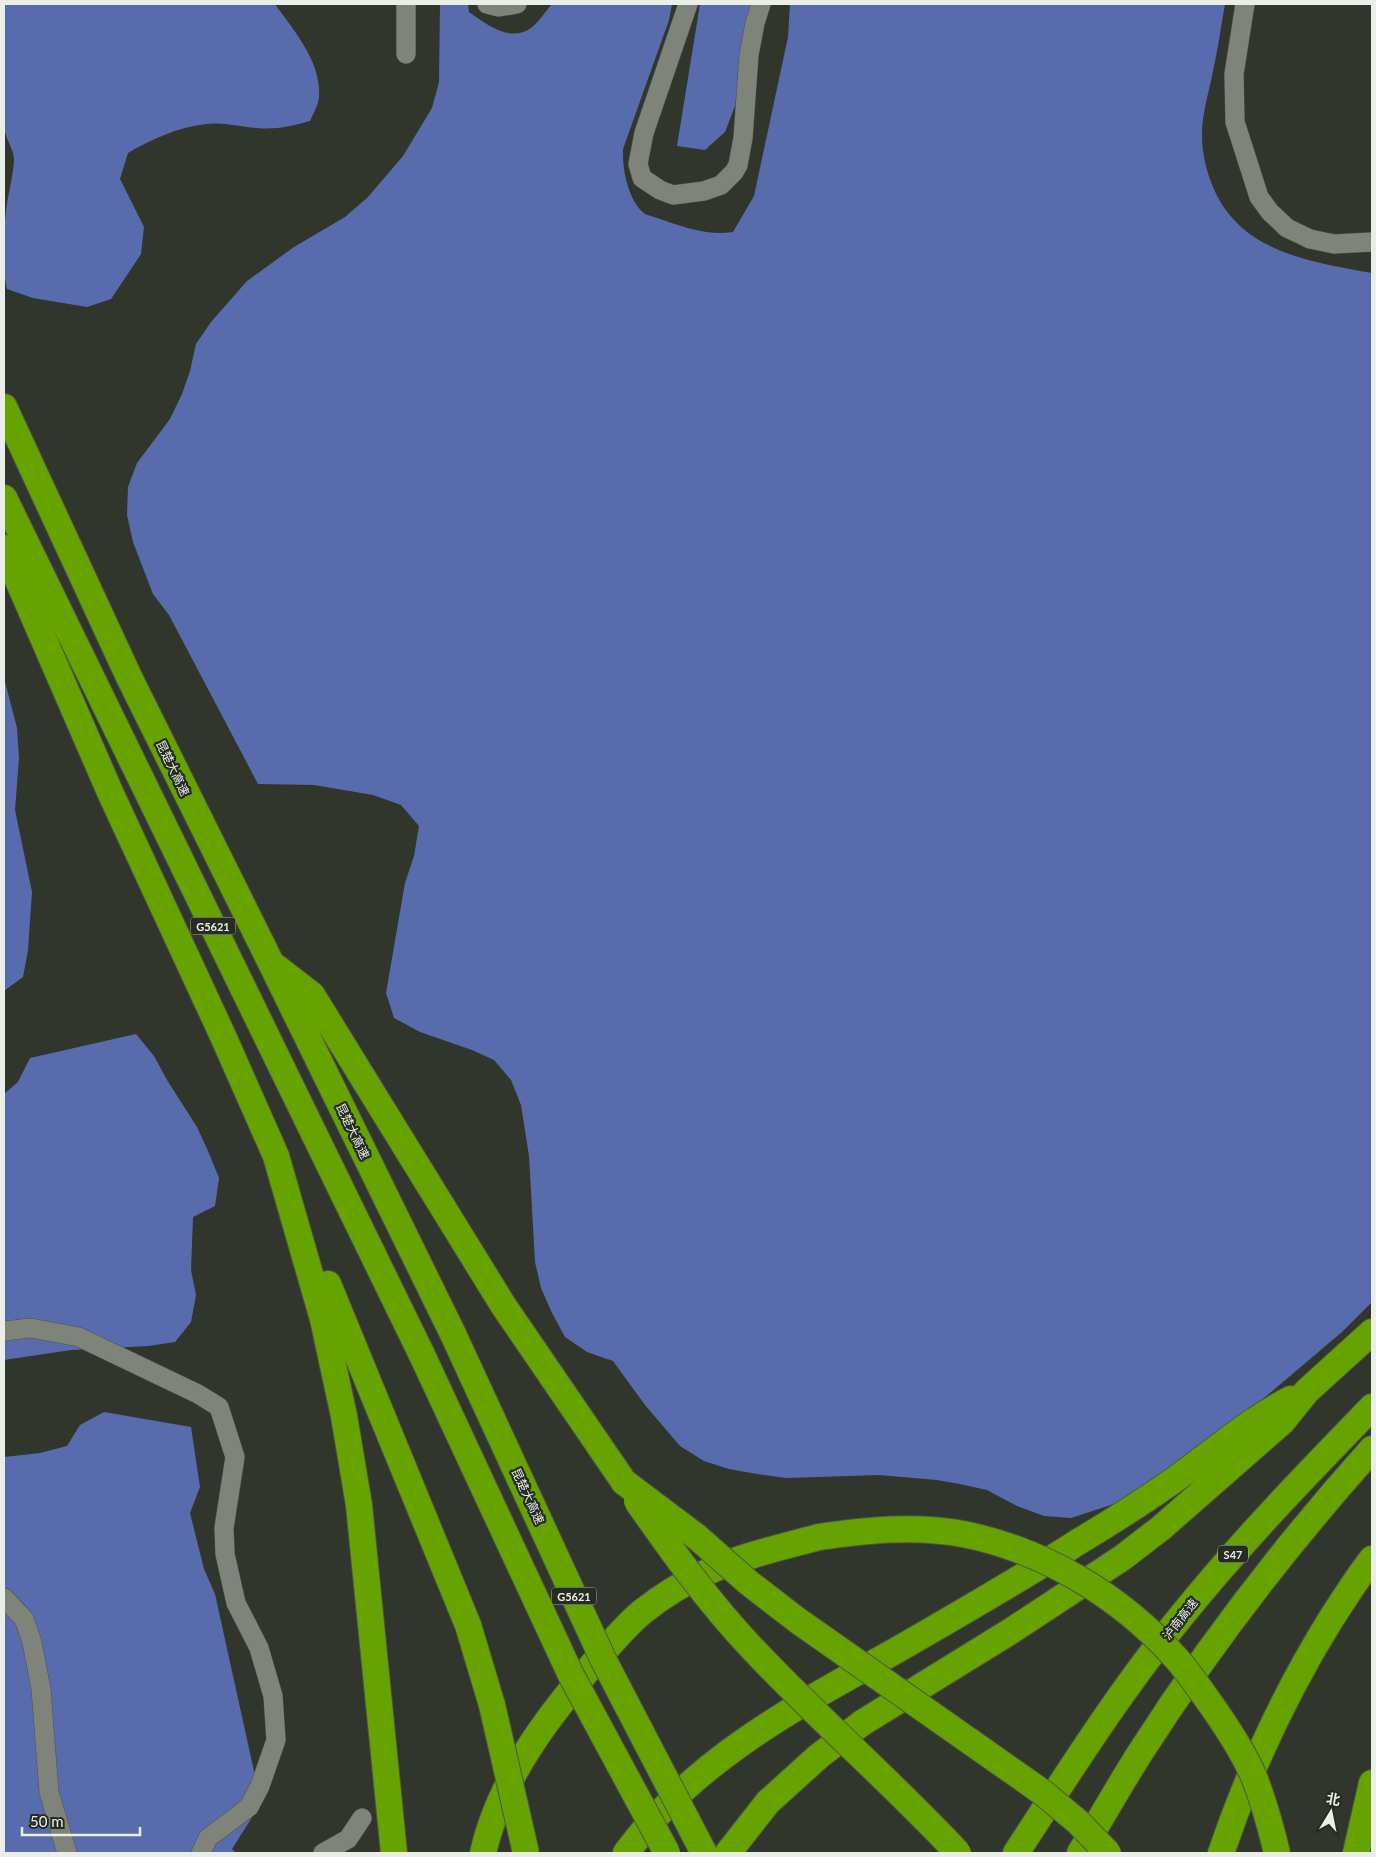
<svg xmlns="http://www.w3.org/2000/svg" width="1376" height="1857" viewBox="0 0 1376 1857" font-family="Lato,'Noto Sans SC',sans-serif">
  <rect width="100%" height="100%" fill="#31362c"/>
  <!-- forest -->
  <path fill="#586cad" d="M4 4H275C294 31 321 61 319 96 319 104 313 114 310 121 292 126 275 130 257 128 240 127 224 122 207 124 178 127 152 139 128 153L120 179 144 227 141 254 111 299 87 307 33 298 7 289C1 264 3 236 6 211 8 194 13 177 14 160 14 149 5 138 4 127Z
    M440 4H468L469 12C486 24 510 43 531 28 539 22 545 12 552 4H672L669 20 623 149C622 168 628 201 645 214 649 216 656 217 660 219 683 227 708 236 733 232L754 196 788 37 790 4H1225C1221 26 1218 49 1213 71 1209 92 1202 113 1202 135 1202 153 1206 170 1213 187 1240 252 1310 262 1372 273V1302L1342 1332 1140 1503 1123 1501 1071 1518 1044 1516 1017 1506 987 1490 960 1484 937 1480 879 1475 787 1478 757 1474 729 1469 704 1461 680 1446 645 1405 613 1361 587 1352 565 1337 552 1313 541 1288 535 1262 529 1156 521 1105 511 1080 494 1060 472 1050 420 1032 394 1018 386 993 405 883 414 856 419 826 401 805 373 795 314 785 258 784 169 615 153 594 133 542 127 515 128 487 137 463 170 419 182 394 190 371 196 344 211 322 247 281 294 247 345 217 368 197 403 156 432 108 439 82Z
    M700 4H751L735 106 725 132 705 150 677 146Z
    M4 678 17 728 19 758 15 810 32 892 28 950 23 977 4 991Z
    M136 1034 154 1056 167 1080 197 1127 208 1151 219 1178 215 1206 193 1217 191 1270 196 1295 191 1322 175 1342 148 1346 71 1350 4 1360V1094L18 1082 30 1058Z
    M104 1412 191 1427 200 1487 190 1513 204 1569 215 1594 261 1803 232 1849 236 1853H4V1457L40 1453 67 1446 80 1425Z"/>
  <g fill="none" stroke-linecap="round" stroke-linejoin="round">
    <!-- minor casing -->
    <g stroke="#4f544b" stroke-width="20">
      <path id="minor" d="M406 4V54
        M487 4 499 7 517 4
        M688 4 644 133 638 164 642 178 660 190 673 195 704 191 721 185 734 172 738 165 743 138 749 55 755 23 761 4
        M1245 4 1234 74 1235 122 1259 197 1270 212 1287 228 1310 239 1334 244 1372 242
        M4 1331 31 1328 79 1337 198 1394 219 1407 235 1457 224 1528 225 1554 236 1603 259 1648 273 1696 276 1740 260 1786 249 1807 208 1838 201 1853
        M4 1598 24 1619 32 1642 41 1689 49 1792 67 1853
        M323 1853 348 1839 362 1818"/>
    </g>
    <!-- highway casing -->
    <g stroke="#4f544b" stroke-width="28">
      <path id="highway" d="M4 407 129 677 271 963 453 1334
        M4 498 422 1355
        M4 548 110 792 223 1036 276 1156 323 1319 344 1416 359 1505 394 1853
        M276 967 312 995 503 1305 624 1482
        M328 1284 468 1625 492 1705
        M483 1853C499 1783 542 1724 588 1670 605 1650 622 1629 642 1612 661 1597 685 1582 707 1572 742 1556 782 1547 819 1537
        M626 1853C695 1759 797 1706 897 1650 958 1615 1019 1580 1078 1542 1113 1521 1148 1499 1181 1475 1217 1449 1251 1419 1291 1399
        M728 1853 768 1802 819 1756 862 1723 1011 1631 1122 1558 1161 1528 1282 1422 1307 1391 1372 1332
        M1016 1853C1069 1772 1121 1689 1183 1614 1242 1541 1307 1474 1372 1407
        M1080 1853C1100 1820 1119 1786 1140 1753 1209 1645 1287 1544 1372 1449
        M1221 1853C1249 1771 1285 1693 1331 1619 1344 1599 1357 1578 1372 1559
        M1356 1853 1372 1783"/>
    </g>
    <!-- minor -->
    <use href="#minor" stroke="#7e8479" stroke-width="19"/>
    <!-- highway -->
    <use href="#highway" stroke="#66a300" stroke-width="26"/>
    <!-- highway-bridge casing -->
    <g stroke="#4f544b" stroke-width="28" stroke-linecap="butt">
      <path id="highway-bridge" d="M453 1334 603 1659 704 1853
        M422 1355 571 1675 667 1853
        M624 1482 697 1537 749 1583 797 1620 1042 1792 1078 1822 1108 1853
        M637 1501C672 1551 707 1600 749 1645 816 1717 891 1781 958 1853
        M819 1537C867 1530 915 1525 963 1534 1044 1550 1120 1596 1175 1657 1187 1670 1197 1685 1207 1699 1225 1724 1242 1749 1254 1777 1264 1802 1271 1828 1277 1853
        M492 1705 526 1853"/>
    </g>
    <!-- highway-bridge -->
    <use href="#highway-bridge" stroke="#66a300" stroke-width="26"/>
  </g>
  <g text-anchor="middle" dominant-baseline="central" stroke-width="4.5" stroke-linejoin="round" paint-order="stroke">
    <!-- shield labels -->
    <g fill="#272c22" stroke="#b0b4ad" stroke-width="1">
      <rect x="190.5" y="917.5" width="45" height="17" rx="4"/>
      <rect x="1218" y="1545.5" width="30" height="17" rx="4"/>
      <rect x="551.5" y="1587.5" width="45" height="17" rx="4"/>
    </g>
    <g font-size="11" font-weight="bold" fill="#eaeee8">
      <text x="213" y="926">G5621</text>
      <text x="1233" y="1554">S47</text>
      <text x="574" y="1596">G5621</text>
    </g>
    <!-- street labels -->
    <g font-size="12" fill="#eaeee8" stroke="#272c22">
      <text transform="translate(173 768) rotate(64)">昆楚大高速</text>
      <text transform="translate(353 1131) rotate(64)">昆楚大高速</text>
      <text transform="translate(528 1496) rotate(65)">昆楚大高速</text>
      <text transform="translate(1180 1619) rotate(-52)">泸南高速</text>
    </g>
  </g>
  <!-- border -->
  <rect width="1376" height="1857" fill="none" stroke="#eaeee8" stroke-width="10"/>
  <!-- north arrow -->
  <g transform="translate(1331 1812) rotate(10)" stroke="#272c22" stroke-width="4" paint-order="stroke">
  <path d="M0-4L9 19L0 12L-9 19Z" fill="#eaeee8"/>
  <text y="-8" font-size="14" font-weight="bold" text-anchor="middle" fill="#eaeee8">北</text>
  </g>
  <!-- scale -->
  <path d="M22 1827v8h118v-8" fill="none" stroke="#eaeee8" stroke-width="2.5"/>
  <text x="30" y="1827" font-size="15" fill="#eaeee8" stroke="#272c22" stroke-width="4" paint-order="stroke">50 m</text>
</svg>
